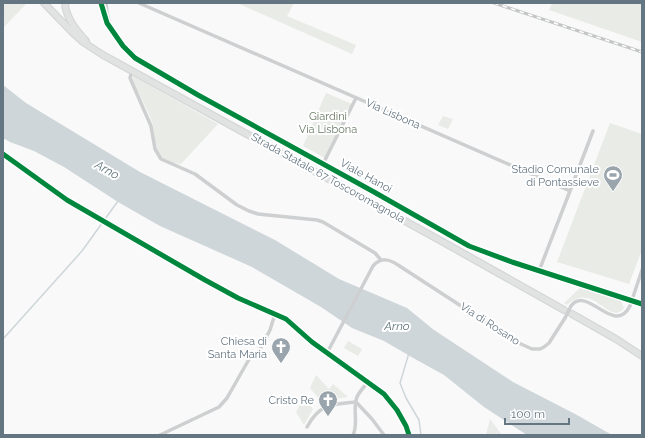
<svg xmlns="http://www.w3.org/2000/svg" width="645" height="438" viewBox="0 0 645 438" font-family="Raleway,sans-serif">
  <rect width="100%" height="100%" fill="#f9f9f9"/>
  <!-- green -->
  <path fill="#e8ebe6" d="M3 3H27L3 28Z
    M237 3H294L287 16 356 45 352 54Z
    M552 3H642V42L549 10Z
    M133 76 218 124 181 164C174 164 165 161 161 156 154 148 155 135 153 125 149 111 138 93 132 79Z
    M326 93 352 104 350 108H348L345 114V118L325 158 303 146Z
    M443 116 453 119 448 129 438 125Z
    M610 123 642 134V250L629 284 557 262Z
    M581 287 621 301 624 308C609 327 593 280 567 305L564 303Z
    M348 341 362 349 358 356 344 348Z
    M316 375 329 389 333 384 348 397 335 399 333 396 321 401 310 388Z
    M303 398 313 409 304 425 296 412Z
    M490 419 502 435H486Z"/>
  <!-- water -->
  <path fill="#ced6d9" d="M3 85 26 103 140 172 275 240 339 279 407 308 434 330 513 382 577 415 612 435H527L484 407 444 375 415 359 384 341 352 328 321 307 252 267 160 226 118 202 64 167 34 151 10 142 3 138Z"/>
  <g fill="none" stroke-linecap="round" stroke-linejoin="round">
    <!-- stream -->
    <path stroke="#ced6d9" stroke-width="1.5" d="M3 339 82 251 118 201
      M409 353 400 383 406 398 419 420 421 435"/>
    <!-- secondary casing -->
    <g stroke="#d5d6d7" stroke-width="7">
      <path id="secondary" d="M3 154 67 200 205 280 238 298 286 319 312 342 384 394 397 410 406 426 409 435"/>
    </g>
    <!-- primary casing -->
    <g stroke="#d5d6d7" stroke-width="8">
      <path id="primary" d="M44 3 72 32 83 42 103 55 443 242 564 310
        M65 3C66 18 76 30 86 41
        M572 314 616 339 642 356"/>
    </g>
    <!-- street -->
    <path stroke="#cecfd0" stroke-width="3.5" d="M101 3 107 23 123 46 135 58 198 95 374 192 469 246 512 262 642 304
      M106 3 107 13 110 25
      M139 3 570 191 539 271
      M132 71 130 78 151 126 155 149 161 159 195 174 237 205 249 211 258 214 317 220 323 222 375 253 381 260
      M323 164 356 98
      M570 191 593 131
      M571 306C587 284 614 337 630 306L642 270
      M327 353 373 266C381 257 389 259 398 265L498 330 521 344 532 349H540L544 347 549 343 565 318
      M307 427C319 404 332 404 356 402L372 419 384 435
      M160 435 219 407 227 398 252 354 259 351 270 330 275 314
      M353 435C359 423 352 410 357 397 359 392 364 387 368 382"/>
    <!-- secondary -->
    <use href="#secondary" stroke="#e1e2e2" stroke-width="5"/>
    <!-- primary -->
    <use href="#primary" stroke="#e1e2e2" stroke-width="5.5"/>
    <!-- rail casing -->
    <g stroke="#c3c5c6" stroke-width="3">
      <path id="rail" d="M494 3 642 52"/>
    </g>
    <!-- rail -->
    <use href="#rail" stroke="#fff" stroke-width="1.5" stroke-dasharray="4.5" stroke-linecap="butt"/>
    <!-- street-bridge -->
    <path stroke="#cecfd0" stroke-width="3.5" d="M565 318 571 306"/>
    <!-- cycleway casing -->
    <g stroke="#fff" stroke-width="8">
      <path id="cycleway" d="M101 3 107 23 123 46 135 58 198 95 374 192 469 246 512 262 642 304
        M3 154 67 200 205 280 238 298 286 319 312 342 384 394 397 410 406 426 409 435"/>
    </g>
    <!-- cycleway -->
    <use href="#cycleway" stroke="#00873e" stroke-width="5"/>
  </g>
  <!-- icons -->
  <defs>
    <g id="stadium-pin" transform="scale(1)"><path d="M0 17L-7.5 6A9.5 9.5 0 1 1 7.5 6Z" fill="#99a4ac" stroke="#fff"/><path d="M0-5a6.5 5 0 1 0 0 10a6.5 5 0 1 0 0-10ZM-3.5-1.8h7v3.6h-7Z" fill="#fff"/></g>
    <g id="church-pin" transform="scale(1)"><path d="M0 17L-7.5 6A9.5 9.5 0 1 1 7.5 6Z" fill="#99a4ac" stroke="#fff"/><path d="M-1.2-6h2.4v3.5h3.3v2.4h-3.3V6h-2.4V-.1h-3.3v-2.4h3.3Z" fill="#fff"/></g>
  </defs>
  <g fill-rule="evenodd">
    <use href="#stadium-pin" x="613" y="175"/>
    <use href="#church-pin" x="281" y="347"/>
    <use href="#church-pin" x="328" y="400"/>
  </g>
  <g text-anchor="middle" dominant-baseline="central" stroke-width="4" stroke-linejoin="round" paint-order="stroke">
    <!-- street labels -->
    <g font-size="11" fill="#657683" stroke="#fff">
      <text transform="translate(393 114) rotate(24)">Via Lisbona</text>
      <text transform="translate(366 176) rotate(29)">Viale Hanoi</text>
      <text transform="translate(328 178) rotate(29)">Strada Statale 67 Toscoromagnola</text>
      <text transform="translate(490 324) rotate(33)">Via di Rosano</text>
    </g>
    <!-- park labels -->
    <g font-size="11" fill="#687a64" stroke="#fff">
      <text x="328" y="116">Giardini<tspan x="328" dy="13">Via Lisbona</tspan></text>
    </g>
    <!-- poi labels -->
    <g font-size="11" fill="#657683" stroke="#fff" text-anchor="end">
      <text x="599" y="169">Stadio Comunale<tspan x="599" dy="13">di Pontassieve</tspan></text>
      <text x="267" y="341">Chiesa di<tspan x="267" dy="13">Santa Maria</tspan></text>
      <text x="314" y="400">Cristo Re</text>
    </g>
    <!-- water labels -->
    <g font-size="12" font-style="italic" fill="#60757c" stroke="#fff">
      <text transform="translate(107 170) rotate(29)">Arno</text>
      <text x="397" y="326">Arno</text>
    </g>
  </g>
  <!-- border -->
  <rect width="645" height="438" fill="none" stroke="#657683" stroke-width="8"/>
  <!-- scale -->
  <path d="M505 418v6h64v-6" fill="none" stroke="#657683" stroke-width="2"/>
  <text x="511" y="418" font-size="12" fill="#657683" stroke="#ffffff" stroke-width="3" paint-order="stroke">100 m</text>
</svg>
